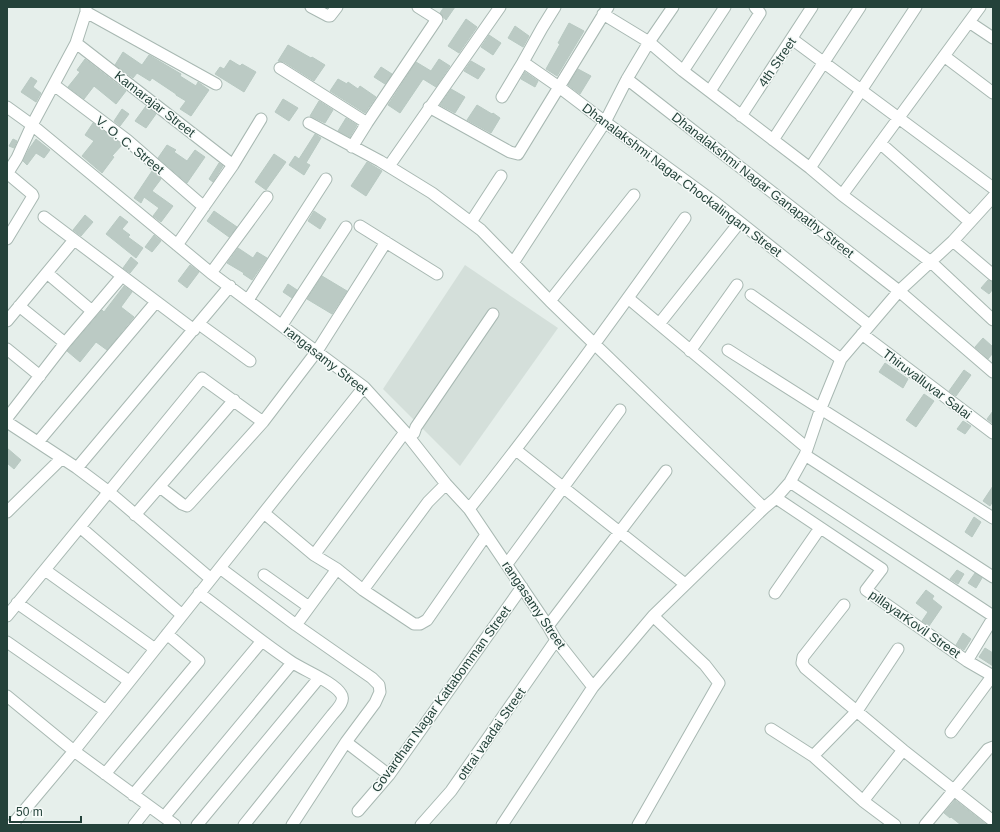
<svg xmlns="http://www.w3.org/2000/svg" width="1000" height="832" viewBox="0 0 1000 832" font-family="Arial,sans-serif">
  <rect width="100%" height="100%" fill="#e6efeb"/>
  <!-- built -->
  <path fill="#d4dfda" d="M465 265 558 328 460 466 383 389Z"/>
  <!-- building -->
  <path fill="#bbcac4" stroke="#b8c9c2" d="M444 7H455L446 20 440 13Z
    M466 19 477 27 459 53 448 46Z
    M569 23 584 31 557 76 546 69 560 44 558 43Z
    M515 26 529 36 523 47 508 38Z
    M489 35 501 43 493 55 481 47Z
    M288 45 311 58 312 57 325 65 314 81 284 62 278 61Z
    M123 52 142 65 149 55 181 74 180 76 196 86 198 82 209 90 191 116 180 109 186 101 176 95V94L152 78 150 81 137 73 133 78 115 65Z
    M85 59 126 91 116 104 94 86 84 99 68 87 80 72 77 70Z
    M439 59 450 66 436 87 423 79 400 113 388 105 416 62 431 71Z
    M230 60 240 66 242 64 256 72 244 92 215 74 220 67 224 69Z
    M471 61 485 69 478 79 464 71Z
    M381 67 392 74 385 84 374 77Z
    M578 69 591 76 580 94 568 85Z
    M525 72 538 81 535 87 521 79Z
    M31 77 37 81 33 87 41 93 36 102 21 92Z
    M338 79 347 84 348 82 358 89 360 86 376 97 365 113 330 91Z
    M451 89 465 97 455 113 440 105Z
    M283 99 298 108 289 121 275 112Z
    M319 101 333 110 325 123 310 116Z
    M477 105 492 114 493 113 500 118 491 133 467 120Z
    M146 106 156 114 146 128 135 121Z
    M122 109 129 114 120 126 114 121Z
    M346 118 357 125 350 137 338 131Z
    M93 123 122 145 112 156 114 157 102 173 82 156 94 141 85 135Z
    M315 134 321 138 306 163 310 165 304 175 289 165 295 156 299 159Z
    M13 139 17 141 14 148 9 146Z
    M36 139 50 150 44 158 36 153 27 165 23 161 29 149Z
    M167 145 176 150 174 152 187 161 195 150 205 157 187 183 158 158Z
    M274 154 286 162 266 190 255 182Z
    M367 162 382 171 366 196 351 186Z
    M219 163 223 166 213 182 209 179Z
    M152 171 161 179 152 191 173 206 161 222 153 216 159 208 144 197 141 203 134 198Z
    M214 211 237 227 229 237 207 221Z
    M314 211 326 219 320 229 308 221Z
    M85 215 93 222 81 236 73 230Z
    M120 216 128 222 122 229 130 235 128 237 143 248 136 258 106 234Z
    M154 235 161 241 152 252 145 247Z
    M238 248 253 258 257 252 267 258 252 280 243 274 244 273 227 263Z
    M131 257 138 263 130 273 123 268Z
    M190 265 199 272 187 288 178 281Z
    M322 276 347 291 332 314 307 299Z
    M988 280 993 282V289L989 294 981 288Z
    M288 284 297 290 292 298 283 292Z
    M124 286 132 292 121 307 134 317 107 350 96 342 80 362 67 351 102 310 104 312Z
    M983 338 993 347V353L988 359 975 347Z
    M885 363 908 379 903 388 879 372Z
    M964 370 971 375 956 396 949 391Z
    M924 394 934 401 916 427 906 420Z
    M993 411V424L987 419Z
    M963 421 971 426 965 434 957 429Z
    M7 448 21 460 14 469 7 463Z
    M993 486V501L990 506 983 501Z
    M974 517 981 522 972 537 965 532Z
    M957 570 964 574 958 584 950 579Z
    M975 573 982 578 976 588 968 583Z
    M926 590 934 596 932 599 942 607 929 626 922 621 928 612 916 603Z
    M963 633 971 639 964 650 956 645Z
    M985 648 993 653V666L979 657Z
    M955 800 987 825H961L951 817 950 818 944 813Z"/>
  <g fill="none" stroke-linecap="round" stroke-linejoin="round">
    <!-- minor casing -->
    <g stroke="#a8b8b2" stroke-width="13">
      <path id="minor" d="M311 7 328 16H330L337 7
        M555 7 542 28 523 62 559 87 605 122 716 203 869 325
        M86 12 216 84
        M603 14 649 42 683 71 810 168 842 195 931 262 993 320
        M969 22 993 38
        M792 39 993 188
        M76 43 233 165
        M944 56 993 93
        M280 68 367 123
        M683 71 725 7
        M627 79 899 291 993 372
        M54 85 127 140 204 207
        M710 91 760 13 755 7
        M502 97 523 62
        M7 107 32 125 211 273 364 387 405 432 446 484 469 509 548 626 556 640 593 687
        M429 107 510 152 518 154 608 7
        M741 116 812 7
        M309 123 380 161 432 193 481 230 550 301 764 508
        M773 140 860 7
        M880 143 970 222
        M352 147 367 123 437 19 418 7
        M389 166 500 7
        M810 168 916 7
        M7 174 17 158 32 125 76 43 86 12V7
        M842 195 980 7
        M44 217 194 330
        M471 222 501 176
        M360 226 437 274
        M7 239 33 196 32 194 7 173
        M953 241 993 275
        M177 245 233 165 261 119
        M513 263 605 122 627 79 649 42 673 7
        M47 273 92 311
        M211 273 267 197
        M751 295 841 359
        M628 298 807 448
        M248 300 326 179
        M550 301 634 195
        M19 306 65 343
        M7 321 74 240
        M199 324 250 361
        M659 324 739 223
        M282 325 346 227
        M862 334 993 433
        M7 349 40 376
        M728 350 993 518
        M690 351 737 285
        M7 418 65 343 122 276
        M7 422 77 468 109 492 211 579
        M409 437 414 433 416 427 493 314
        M38 442 156 302
        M516 450 685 584
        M805 455 993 577
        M77 468 230 286
        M790 482 993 616
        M160 487 182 504 187 506 190 503 263 422 317 351 386 242
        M776 498 882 569 866 590 967 661 993 676
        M469 509C544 415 615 317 685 218
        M7 512 62 458
        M264 513 314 555 337 569 363 590 414 624H420L427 620 486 535
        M135 515 234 400
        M80 527 182 615
        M314 555 405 432
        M507 564 620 410
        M220 568 296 625 372 678 379 685 380 692 375 703 346 742 292 825
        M45 570 155 649
        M264 575 309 607
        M363 590 428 502 446 484
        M199 593C230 616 259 640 290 661 303 670 334 682 341 694 346 701 336 710 332 715L244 825
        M775 593 820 528
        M17 603 129 681
        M844 605 803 657 802 663 805 668 903 750 993 821
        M7 616 202 378 263 422
        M296 625 337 569
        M548 626 666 471
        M7 642 106 711
        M967 661 993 618
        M7 696 74 751 175 825
        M771 729 813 756 863 801 895 825
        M951 732 993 675
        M346 742 389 775
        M813 756 857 711 898 649
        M105 774 199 661 167 634
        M133 795 262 641
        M863 801 903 750
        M358 811 389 775 522 587
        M164 817 292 663
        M12 825 74 751 364 387
        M134 825 149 806
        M197 825 319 678
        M421 825 451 791 556 640
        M502 825 593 687 653 616 764 508 776 498 790 482 805 455 821 408 841 359 899 291 953 241 993 197
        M638 825 719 683 705 665 653 616
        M925 825 988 749 993 747"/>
    </g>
    <!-- minor -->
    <use href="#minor" stroke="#fff" stroke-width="11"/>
  </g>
  <g text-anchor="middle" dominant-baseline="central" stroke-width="3" stroke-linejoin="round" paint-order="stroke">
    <!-- street labels -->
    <g font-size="13" fill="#24423a" stroke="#f7fbf9">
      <text transform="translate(777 62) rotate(-56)">4th Street</text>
      <text transform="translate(155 104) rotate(38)">Kamarajar Street</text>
      <text transform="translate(130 145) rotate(39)">V. O. C. Street</text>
      <text transform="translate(682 180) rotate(37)">Dhanalakshmi Nagar Chockalingam Street</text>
      <text transform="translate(763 185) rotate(38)">Dhanalakshmi Nagar Ganapathy Street</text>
      <text transform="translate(326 360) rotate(38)">rangasamy Street</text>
      <text transform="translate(927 384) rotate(37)">Thiruvalluvar Salai</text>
      <text transform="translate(534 605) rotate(56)">rangasamy Street</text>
      <text transform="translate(915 624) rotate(35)">pillayarKovil Street</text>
      <text transform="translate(441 699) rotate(-54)">Govardhan Nagar Kattabomman Street</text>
      <text transform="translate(491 734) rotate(-55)">ottrai vaadai Street</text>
    </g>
  </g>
  <!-- border -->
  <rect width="1000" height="832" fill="none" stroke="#24423a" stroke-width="16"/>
  <!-- scale -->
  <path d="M10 816v6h71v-6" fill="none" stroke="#24423a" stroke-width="2"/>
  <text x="16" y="816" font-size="12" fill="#24423a" stroke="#f7fbf9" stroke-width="3" paint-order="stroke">50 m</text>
</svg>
